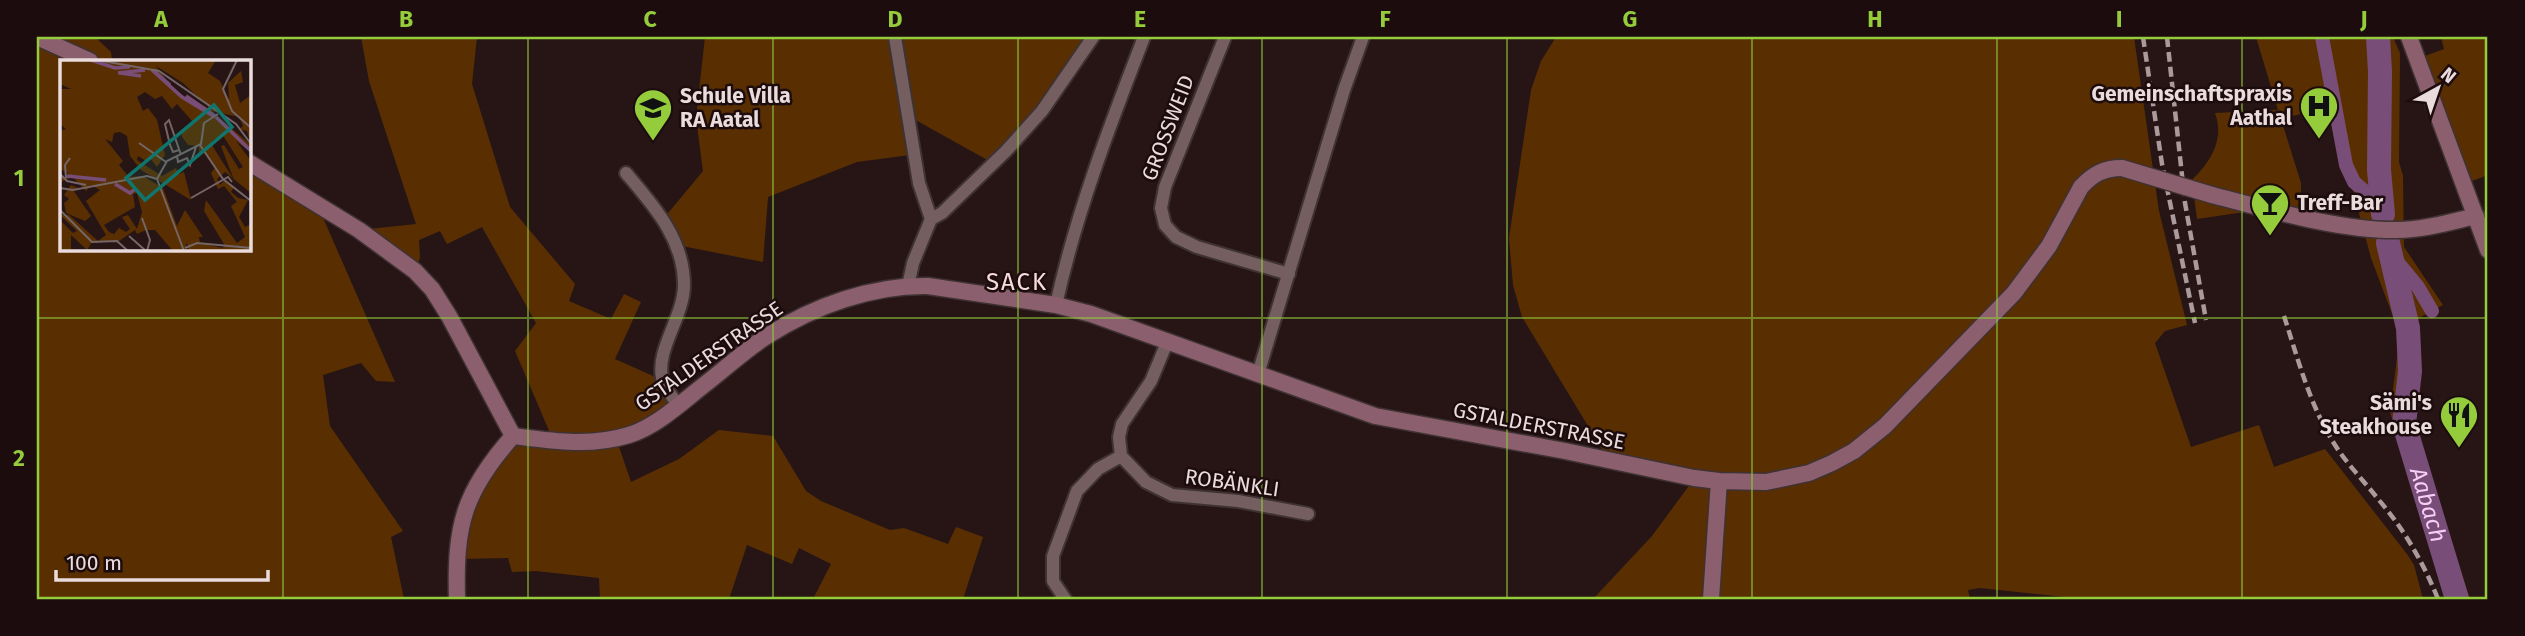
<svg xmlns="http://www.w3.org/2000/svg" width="2525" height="636" viewBox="0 0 2525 636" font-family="'Fira Sans',sans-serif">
  <rect width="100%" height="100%" fill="#271516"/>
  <!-- green -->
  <path fill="#592f02" d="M37 37H95L111 52 112 61H61V248H248L249 162 317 204 395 382 376 381 361 363 323 375 330 426 403 531 391 537 404 599H37Z
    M361 37H477L472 84 510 207 575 284 569 301 611 319 624 294 641 302 615 359 662 380 678 405 616 438 631 482 679 459 719 430 773 436 806 491 821 501 890 530 904 528 948 544 956 527 983 537 963 599H813L831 564 799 548 792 564 747 545 729 599H600L599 578 536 571 512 572 508 558 455 559 458 535 513 436 553 440 515 351 536 323 482 227 447 244 440 231 419 240 420 258 415 271 359 230 416 224 369 81Z
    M705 37H892L910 155 857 162 768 197 763 262 677 245 664 218 703 171 696 118Z
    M899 37H1093L1042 111 991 162 912 118Z
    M1556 37H2134L2159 211 2187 325 2165 331 2155 343 2191 447 2259 425 2274 467 2325 449 2407 554 2414 565 2423 599H2084L1980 588 1968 590 1970 599H1593L1652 536 1694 479 1608 459 1522 317 1513 285 1509 238 1531 90 1541 61Z
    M2256 37H2393L2400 53 2399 162 2403 176 2404 247 2443 305 2417 319 2420 346 2413 424 2470 599H2448L2390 412 2400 335 2371 258 2346 165 2335 105 2281 119 2301 183V193L2296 215 2265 209 2197 219 2192 180C2210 162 2225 140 2215 113L2278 110Z
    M2441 37H2488V175L2464 184 2417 59 2444 49Z"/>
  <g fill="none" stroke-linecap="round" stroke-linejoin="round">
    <!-- canal -->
    <path stroke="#784e78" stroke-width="14" d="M2322 37 2346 165 2354 182 2381 205
      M2390 253 2418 287 2432 311"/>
    <!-- river -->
    <g stroke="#784e78" stroke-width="24">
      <path d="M2378 37 2380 72 2379 170 2383 214"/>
      <path id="s1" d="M2388 243 2408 328 2410 371 2404 424 2457 599"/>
    </g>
    <!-- street casing -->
    <g stroke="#3f3233" stroke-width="16">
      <path id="street" d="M895 37 919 183 931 219 913 263 908 286
        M1225 37 1165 187 1161 208 1165 225 1176 237 1197 247 1289 274
        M626 173C654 206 684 239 684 285 684 316 656 349 662 378 663 387 673 397 678 405
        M931 219 942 213 1006 151 1042 111 1093 37
        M1056 305C1076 213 1110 125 1144 37
        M1168 340 1151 381 1122 424 1119 437 1121 456 1146 482 1172 495 1238 501 1308 514
        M1258 374 1344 90 1363 37
        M1065 599 1053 581V556L1077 491 1098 469 1121 456"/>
    </g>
    <!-- secondary casing -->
    <g stroke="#3f3233" stroke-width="19">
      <path id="secondary" d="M37 37 90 61
        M2409 37 2488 250
        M248 162 359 230 415 271 432 289 449 316 513 436
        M2212 195C2266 209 2341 231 2397 230 2423 230 2450 222 2476 216
        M513 436C552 441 590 447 629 435 657 426 681 403 704 385 725 369 745 350 767 336 814 306 872 285 928 286L1056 305 1091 314 1375 416 1565 451 1694 478 1719 481 1766 482 1809 473 1832 463 1854 451 1885 426 2014 293 2049 246 2081 187C2093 174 2104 168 2122 168
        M457 599C455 526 463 492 513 436
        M1711 599 1719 481"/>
    </g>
    <!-- street -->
    <use href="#street" stroke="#755e60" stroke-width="12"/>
    <!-- secondary -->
    <use href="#secondary" stroke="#8c5f6e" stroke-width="16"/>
    <!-- rail -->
    <path stroke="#aa9a9b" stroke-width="4.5" stroke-dasharray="10 5" stroke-linecap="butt" d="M2143 37 2162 164 2195 323
      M2167 37 2185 203 2206 320
      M2284 316C2298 359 2310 406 2335 445 2347 464 2364 481 2378 499 2404 529 2423 562 2438 599"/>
    <!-- secondary-bridge casing -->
    <g stroke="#3f3233" stroke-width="19" stroke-linecap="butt">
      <path id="secondary-bridge" d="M2122 168 2212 195"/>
    </g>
    <!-- secondary-bridge -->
    <use href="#secondary-bridge" stroke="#8c5f6e" stroke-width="16"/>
  </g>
  <!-- grid -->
  <path fill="none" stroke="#94cc3c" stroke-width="2" stroke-opacity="0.55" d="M283 37V599M528 37V599M773 37V599M1018 37V599M1262 37V599M1507 37V599M1752 37V599M1997 37V599M2242 37V599M37 318H2488"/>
  <!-- icons -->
  <defs>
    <g id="hospital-pin" transform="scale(2.0125)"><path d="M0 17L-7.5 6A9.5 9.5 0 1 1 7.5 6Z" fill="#94cc3c" stroke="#1d0c0e"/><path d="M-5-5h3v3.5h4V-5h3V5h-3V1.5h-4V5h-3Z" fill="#111"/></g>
    <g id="school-pin" transform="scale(2.0125)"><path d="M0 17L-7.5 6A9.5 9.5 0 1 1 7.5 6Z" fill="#94cc3c" stroke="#1d0c0e"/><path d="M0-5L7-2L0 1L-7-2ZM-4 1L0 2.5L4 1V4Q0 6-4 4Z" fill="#111"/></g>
    <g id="bar-pin" transform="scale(2.0125)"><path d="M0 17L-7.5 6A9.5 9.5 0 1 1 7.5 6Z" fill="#94cc3c" stroke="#1d0c0e"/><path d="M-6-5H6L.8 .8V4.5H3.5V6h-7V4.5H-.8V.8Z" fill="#111"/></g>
    <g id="restaurant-pin" transform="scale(2.0125)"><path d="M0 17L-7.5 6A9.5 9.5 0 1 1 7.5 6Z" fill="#94cc3c" stroke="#1d0c0e"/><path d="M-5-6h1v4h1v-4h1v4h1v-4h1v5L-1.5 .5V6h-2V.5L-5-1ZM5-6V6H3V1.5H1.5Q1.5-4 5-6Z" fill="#111"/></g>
  </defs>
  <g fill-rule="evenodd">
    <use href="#hospital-pin" x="2319" y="106"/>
    <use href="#school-pin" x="653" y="108"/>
    <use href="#bar-pin" x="2270" y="203"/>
    <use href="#restaurant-pin" x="2459" y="415"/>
  </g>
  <g text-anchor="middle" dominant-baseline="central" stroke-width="5" stroke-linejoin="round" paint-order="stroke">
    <!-- poi labels -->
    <g font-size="21" font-weight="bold" fill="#eadcdd" stroke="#1d0c0e" text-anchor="end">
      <text x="2292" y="94">Gemeinschaftspraxis<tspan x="2292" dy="24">Aathal</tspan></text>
      <text x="680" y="96" text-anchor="start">Schule Villa<tspan x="680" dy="24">RA Aatal</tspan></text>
      <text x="2297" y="203" text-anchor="start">Treff-Bar</text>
      <text x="2432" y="403">Sämi's<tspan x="2432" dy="24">Steakhouse</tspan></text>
    </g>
    <!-- street labels -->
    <g font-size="21" fill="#eadcdd" stroke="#1d0c0e">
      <text transform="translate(1168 128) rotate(-69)">GROSSWEID</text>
      <text transform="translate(709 356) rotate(-35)">GSTALDERSTRASSE</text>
      <text transform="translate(1539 426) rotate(11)">GSTALDERSTRASSE</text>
      <text transform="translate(1232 483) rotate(8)">ROBÄNKLI</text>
    </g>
    <!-- water labels -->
    <g font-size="23" font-style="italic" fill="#f7cff6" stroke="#1d0c0e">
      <text stroke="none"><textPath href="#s1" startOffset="268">Aabach</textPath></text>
    </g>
    <!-- quarter labels -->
    <g font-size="24" letter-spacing="2" fill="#f7dcde" stroke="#1d0c0e">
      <text x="1017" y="282">SACK</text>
    </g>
  </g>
  <!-- overview -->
  <g transform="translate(60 60)">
    <rect width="191" height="191" fill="#271516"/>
    <path d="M0 0H156L148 13 160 21 169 40 168 23 181 11 183 22 175 25 180 43 191 35V92L176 81 191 101V133L165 112 157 119 160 125 164 121 174 127 171 132 178 138 188 140 179 157 185 167 191 164V191H129L127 183 124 191H113L95 170H86L77 174 75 170 59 181 32 182 27 190 11 175V191H0V160L13 173 17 171 0 155H9L38 181 46 175 26 141 40 130 31 125 26 131 13 117 0 122V114L6 118 8 113 0 109V71L6 69 0 64V29H11L0 24ZM96 6 123 23 152 50 114 31ZM85 32 95 39 102 36 112 49 117 44 133 62 121 71 122 77 128 85 139 86V94L144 91 155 108 151 113 158 129 164 126 177 142 171 146 185 177 177 183 146 140 144 151 164 184 163 188 140 183 139 177H143L125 150 117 166 103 128 83 116 69 117 59 105 63 101 45 79 52 82 54 73 60 72 67 76 70 96 81 110 131 140 124 112 119 114 116 108 102 116 77 100 78 96 86 101 90 98 97 107 105 95 97 60 88 48 83 51 77 37ZM151 51 179 57 183 66 179 69 187 71 191 85ZM162 74 183 107 179 109 164 85 161 86 174 120 153 87 152 81ZM77 133 82 152 77 169 68 155 62 157 70 169 66 172 59 168 54 174 49 172 44 165 75 147 73 134ZM11 125 18 128 13 130 31 156 25 161 6 153 4 143 9 139 4 135Z" fill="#592f02" fill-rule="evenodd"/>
    <path fill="none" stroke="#784e78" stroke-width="3.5" d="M31 0 55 8 70 7M92 10 122 37 155 57M93 10 110 25M58 13 85 10M60 13 81 16M126 36 155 56M156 57 191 91M7 116 46 120M55 124 70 133 75 129"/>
    <path fill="none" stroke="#756566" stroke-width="2" d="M37 0 99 11 176 64 191 84M177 0 163 29 172 51 190 67M79 83 106 102M140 85 163 119 191 141M119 90 113 92 110 85 105 64 109 60 121 95M117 96 118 102 127 98 130 105 136 87M0 114 7 121 26 125M6 118 5 105 10 98M97 119 107 101 141 84 144 63 158 54M97 119 124 191M0 128 13 130 87 116 97 119M131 138 168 117 172 122M0 150 32 182 57 181 68 191M82 158 90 180 87 191M69 176 86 191M125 188 137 183 191 188"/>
    <path fill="#0f766e" fill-opacity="0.15" stroke="#0f766e" stroke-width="3.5" d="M154 45 172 67 85 140 66 118Z"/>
    <rect width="191" height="191" fill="none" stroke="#eadcdd" stroke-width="3.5"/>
  </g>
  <!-- border -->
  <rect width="2525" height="636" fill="none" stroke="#1d0c0e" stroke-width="77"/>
  <!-- north arrow -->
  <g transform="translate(2438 88) rotate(40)" stroke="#1d0c0e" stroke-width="5" paint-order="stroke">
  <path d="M0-5L12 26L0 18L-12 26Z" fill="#eadcdd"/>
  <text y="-10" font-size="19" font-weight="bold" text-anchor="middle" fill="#eadcdd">N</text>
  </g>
  <!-- scale -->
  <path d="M56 570v10h212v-10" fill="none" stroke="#eadcdd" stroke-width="3.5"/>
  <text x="66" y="570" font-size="21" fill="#eadcdd" stroke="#1d0c0e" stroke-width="5" paint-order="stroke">100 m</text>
  <rect x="38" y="38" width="2448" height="560" fill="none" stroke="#94cc3c" stroke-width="2.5"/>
  <g font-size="23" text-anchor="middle" font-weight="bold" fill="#94cc3c">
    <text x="161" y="27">A</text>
    <text x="406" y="27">B</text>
    <text x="650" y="27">C</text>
    <text x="895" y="27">D</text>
    <text x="1140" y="27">E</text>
    <text x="1385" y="27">F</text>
    <text x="1630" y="27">G</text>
    <text x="1875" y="27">H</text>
    <text x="2119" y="27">I</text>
    <text x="2364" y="27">J</text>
    <text x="19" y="186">1</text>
    <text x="19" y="466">2</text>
  </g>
</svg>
